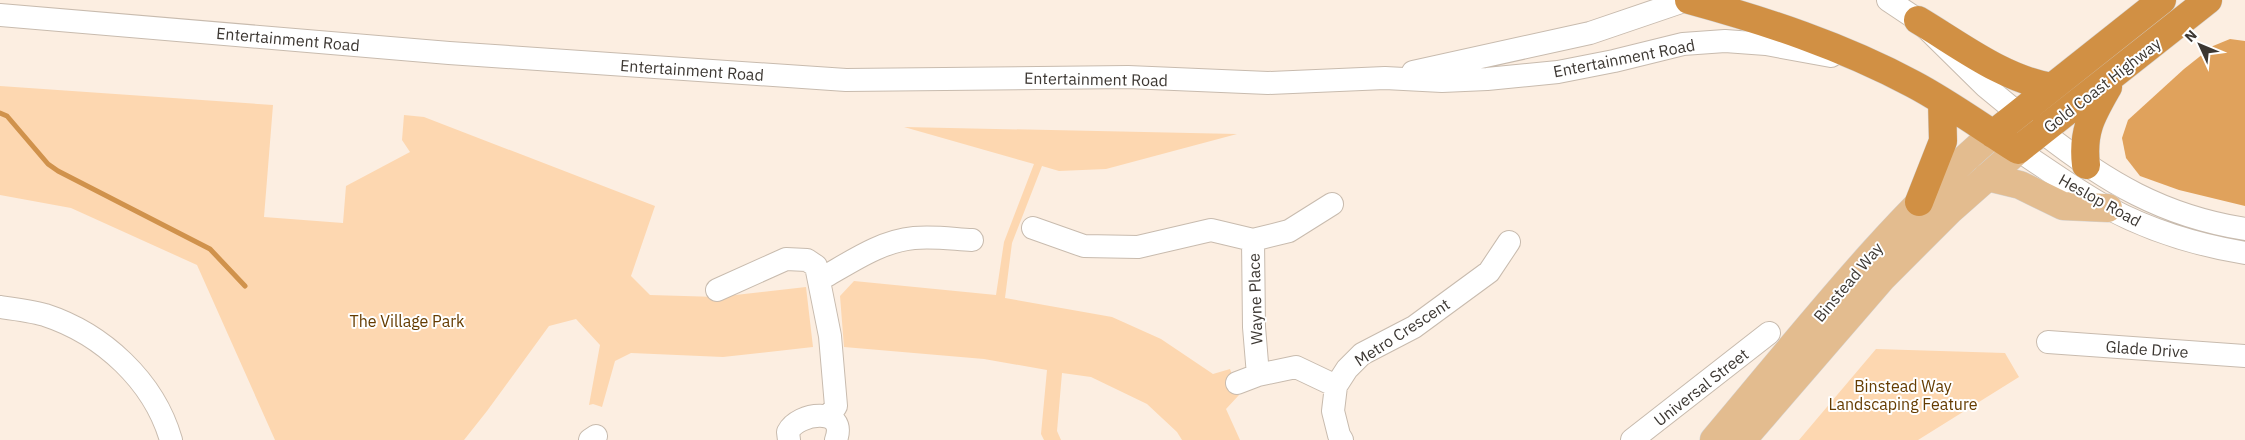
<svg xmlns="http://www.w3.org/2000/svg" width="2245" height="440" viewBox="0 0 2245 440" font-family="'IBM Plex Sans',sans-serif">
  <rect width="100%" height="100%" fill="#fceee1"/>
  <!-- green -->
  <path fill="#fdd7b0" d="M0 86 273 105 264 217 343 223 346 186 410 152 402 140 404 115 424 117 655 206 631 276 650 295 718 297 806 287 813 347 723 357 631 353 615 361 602 407 593 404 589 405 600 345 576 319 549 326 487 411 464 440H275L197 265 71 208 0 195Z
    M904 127 1237 134 1106 169 1059 171 1042 166 1012 243 1005 298 1112 317 1161 339 1213 374 1230 369 1239 395 1226 409 1240 440H1182L1177 432 1147 404 1091 377 1062 373 1057 431 1061 440H1044L1041 434 1047 370 984 359 844 347 840 296 854 281 996 295 1004 242 1034 164Z
    M1876 349 2005 353 2019 377 1918 440H1799Z"/>
  <!-- forest -->
  <path fill="#e0a25c" d="M2230 39 2245 41V206L2179 190 2140 176 2126 158 2122 138 2128 120 2184 69 2213 46Z"/>
  <g fill="none" stroke-linecap="round" stroke-linejoin="round">
    <!-- stream -->
    <path stroke="#d0924c" stroke-width="5" d="M0 113 7 116 48 164 58 171 210 249 245 286"/>
    <!-- minor casing -->
    <g stroke="#c8bbae" stroke-width="24">
      <path id="minor" d="M1888 0 1918 20 1985 86 2019 114
        M0 15 449 53 846 80 1128 77 1268 83 1385 78 1442 81 1487 79 1558 72 1614 61 1683 44 1725 41 1766 44 1831 56
        M1413 72 1590 33 1687 0
        M2041 131C2106 182 2163 216 2245 229
        M2018 150C2048 170 2077 191 2108 208 2151 231 2197 245 2245 253
        M1033 228 1084 246 1138 247 1211 230 1253 240 1254 327 1258 375
        M1253 240 1289 231 1332 204
        M819 277 826 276C854 260 882 241 914 238 933 236 953 239 972 240
        M717 290 786 259 807 260 816 266 830 336 836 406 829 416
        M0 307C15 309 31 311 45 315 103 334 154 381 171 440
        M2048 342 2245 356
        M1237 383 1258 375 1296 367 1336 386
        M590 440 596 436
        M789 440 788 432C798 412 848 406 836 440
        M1342 440 1339 435 1333 411 1336 386 1347 369 1362 354 1414 327 1489 272 1509 242
        M1632 440 1769 333"/>
    </g>
    <!-- major casing -->
    <g stroke="#d4d3d2" stroke-width="29">
      <path id="major" d="M1987 177 2020 185 2063 206 2108 208
        M1714 440C1803 335 1888 224 1993 134
        M1742 440 1882 278 1949 211 2018 150"/>
    </g>
    <!-- highway casing -->
    <g stroke="#d4d3d2" stroke-width="29">
      <path id="highway" d="M1689 0C1766 21 1842 46 1913 84 1949 103 1983 128 2018 150L2208 0
        M1918 20C1960 45 2003 79 2052 87
        M1993 134 2162 0
        M2086 165C2082 131 2092 115 2108 87
        M1919 202 1943 141 1942 101"/>
    </g>
    <!-- minor -->
    <use href="#minor" stroke="#fff" stroke-width="22"/>
    <!-- major -->
    <use href="#major" stroke="#e3bc8f" stroke-width="28"/>
    <!-- highway -->
    <use href="#highway" stroke="#d19044" stroke-width="28"/>
  </g>
  <g text-anchor="middle" dominant-baseline="central" stroke-width="4" stroke-linejoin="round" paint-order="stroke">
    <!-- street labels -->
    <g font-size="16" fill="#3c3732" stroke="#fff">
      <text transform="translate(288 39) rotate(5)">Entertainment Road</text>
      <text transform="translate(1624 58) rotate(-11)">Entertainment Road</text>
      <text transform="translate(692 70) rotate(4)">Entertainment Road</text>
      <text transform="translate(1096 79) rotate(1)">Entertainment Road</text>
      <text transform="translate(2102 85) rotate(-38)">Gold Coast Highway</text>
      <text transform="translate(2100 200) rotate(29)">Heslop Road</text>
      <text transform="translate(1848 282) rotate(-50)">Binstead Way</text>
      <text transform="translate(1255 299) rotate(-92)">Wayne Place</text>
      <text transform="translate(1402 332) rotate(-33)">Metro Crescent</text>
      <text transform="translate(2147 349) rotate(4)">Glade Drive</text>
      <text transform="translate(1701 387) rotate(-38)">Universal Street</text>
    </g>
    <!-- park labels -->
    <g font-size="16" fill="#653c01" stroke="#fff">
      <text x="407" y="321">The Village Park</text>
      <text x="1903" y="386">Binstead Way<tspan x="1903" dy="18">Landscaping Feature</tspan></text>
    </g>
  </g>
  <!-- north arrow -->
  <g transform="translate(2200 45) rotate(314)" stroke="#ffffff" stroke-width="4" paint-order="stroke">
  <path d="M0-4L9 19L0 12L-9 19Z" fill="#3c3732"/>
  <text y="-8" font-size="14" font-weight="bold" text-anchor="middle" fill="#3c3732">N</text>
  </g>
</svg>
